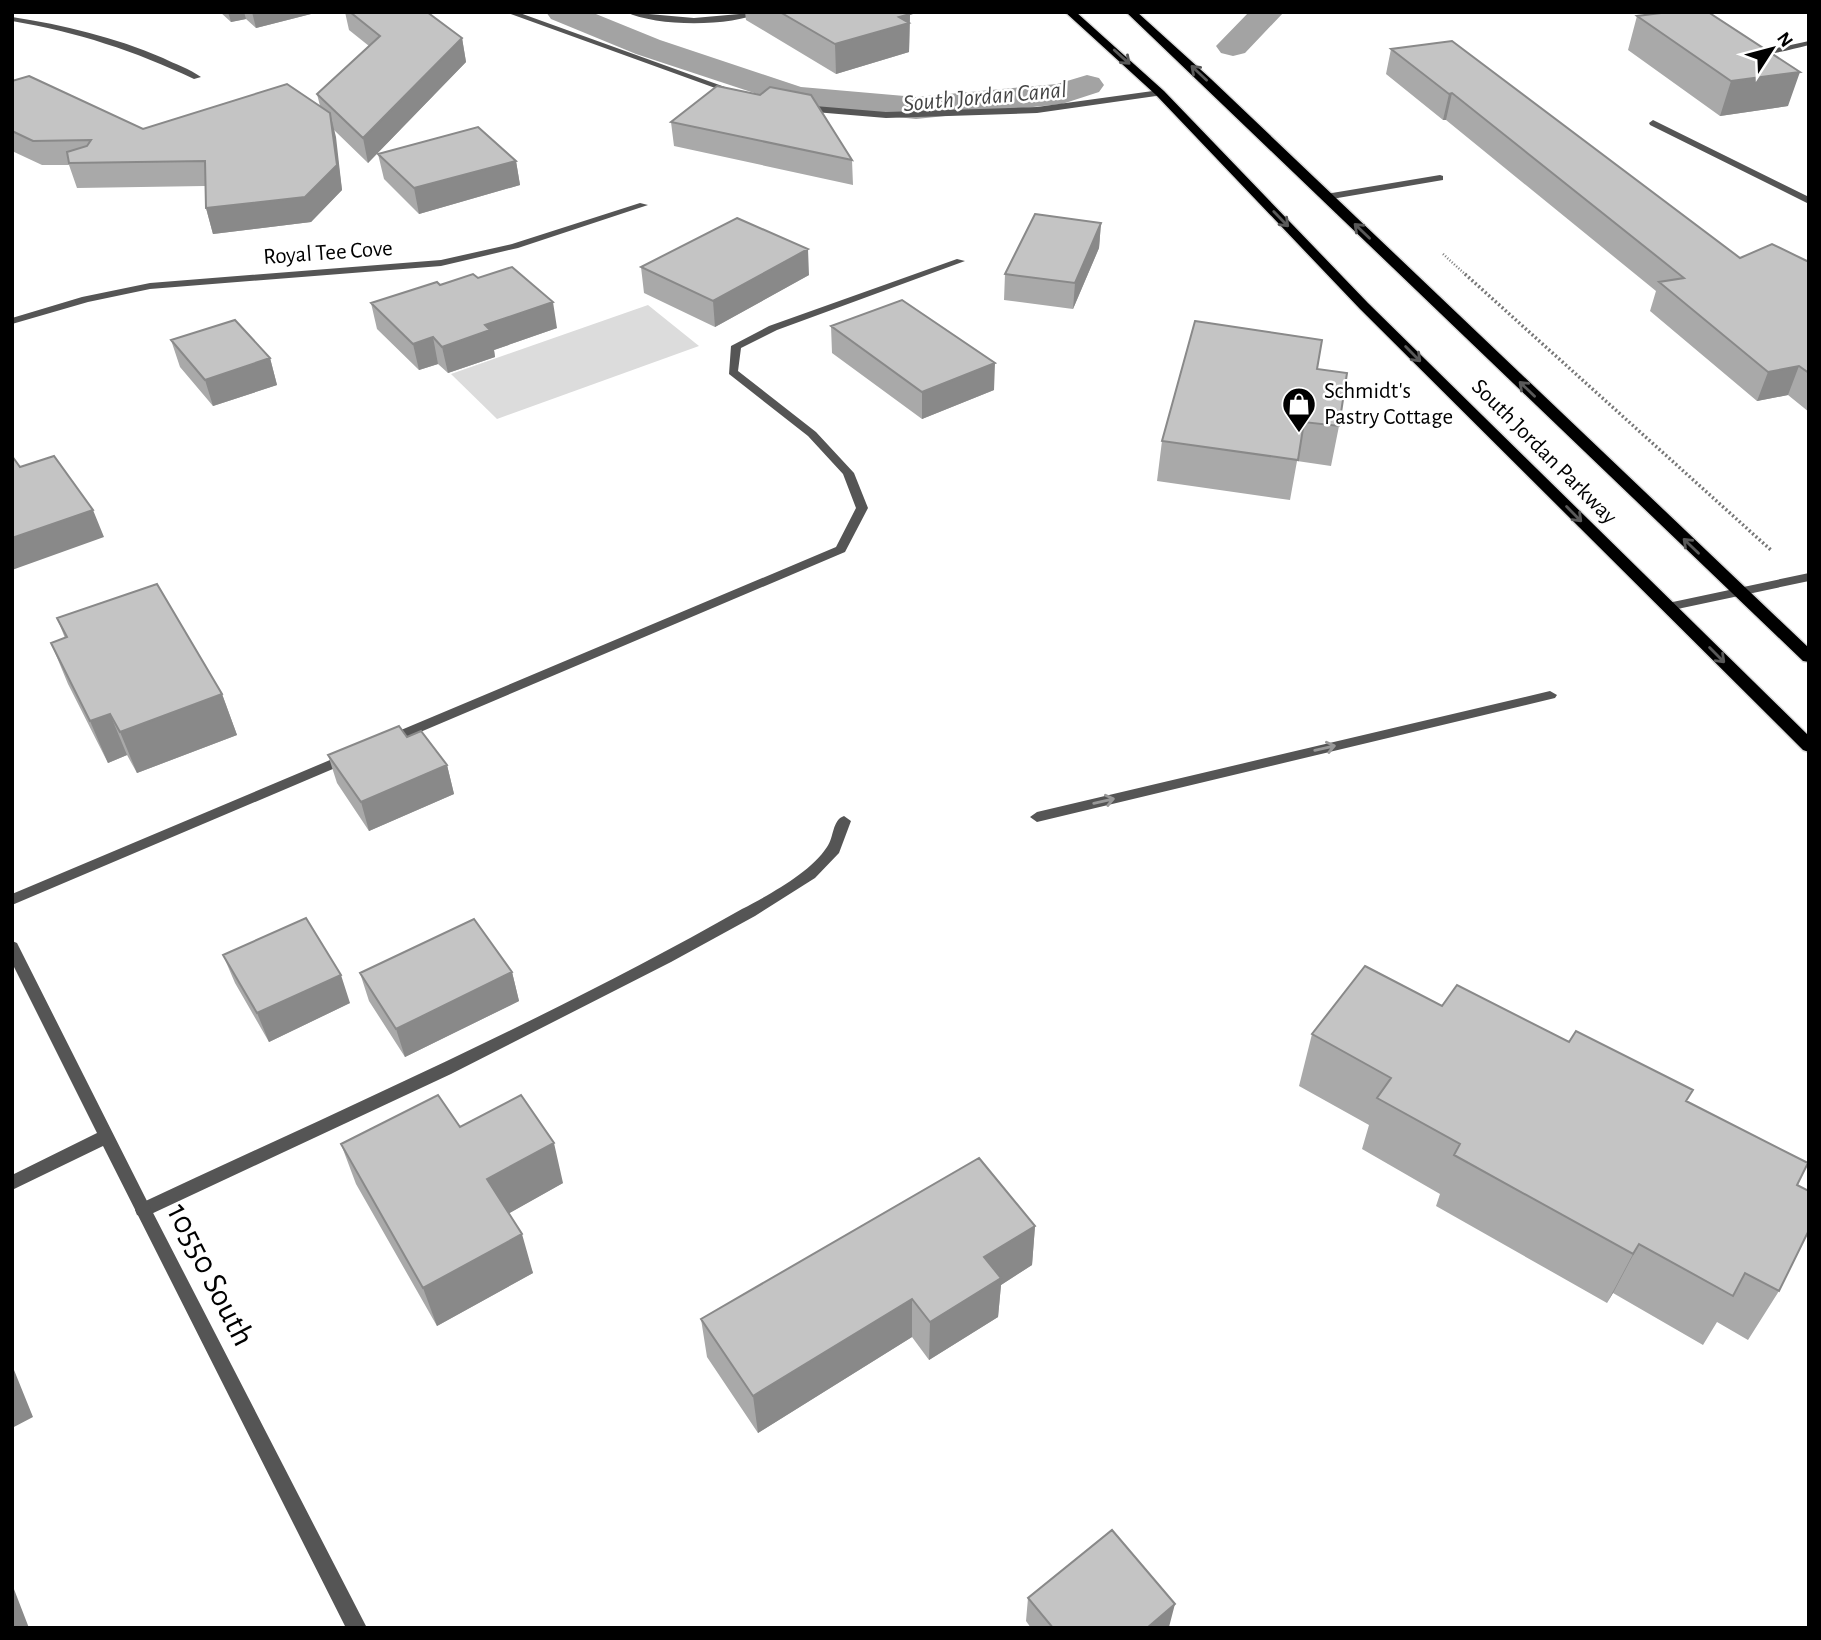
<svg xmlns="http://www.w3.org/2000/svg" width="1821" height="1640" viewBox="0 0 1821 1640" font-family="'Alegreya Sans',sans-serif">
  <rect width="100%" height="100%" fill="#fff"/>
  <!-- green -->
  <path fill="#dcdcdc" d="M648 305 699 346 497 419 451 374Z"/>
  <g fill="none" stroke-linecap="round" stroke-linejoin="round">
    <!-- canal -->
    <path fill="#a3a3a3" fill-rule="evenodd" d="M546 12H591L660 40 801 87 916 97 1057 84 1087 75 1099 78 1104 85 1099 92 1062 104 916 119 797 107 636 54 551 19Z
      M1249 12H1284L1245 53 1233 56 1221 53 1216 46Z"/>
    <!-- primary casing -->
    <g stroke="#dbdbdb" stroke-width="3">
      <path id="primary" d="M1065 12H1076L1164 91 1368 303 1809 736V752L1803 750 1360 309 1156 95Z
        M1126 12H1137L1211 79 1809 648V662L1803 661Z"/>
    </g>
    <!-- path-far1 -->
    <path stroke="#777" stroke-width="2.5" stroke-dasharray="1 2" stroke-linecap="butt" d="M1443 254 1467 276"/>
    <!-- path -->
    <path stroke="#777" stroke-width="3.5" stroke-dasharray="2 2.5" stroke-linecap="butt" d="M1465 274 1772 551"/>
    <!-- service -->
    <path fill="#555" fill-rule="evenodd" d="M505 12H517L736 91 729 93Z
      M1809 41V45C1788 50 1763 59 1744 49L1748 47 1772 49Z
      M1160 90 1163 91V95L1037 113 886 118 803 111 799 108 803 105 886 112 1037 107Z
      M1440 175 1443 176V180L1326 200 1321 197 1326 194Z
      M957 259 965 261 777 330 741 348 738 371 816 432 854 473 868 508 845 552 392 744H382L380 741 382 738 836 547 856 508 843 474 808 436 729 374 731 346 769 326Z
      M1809 573V581L1668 611 1662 607 1668 603Z
      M1550 691 1557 695 1555 698 1037 822 1030 817 1037 812Z
      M349 752 354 754 356 757 354 760 12 905V894Z
      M844 816 851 821 839 853 815 878 755 916 671 962 451 1074 149 1215 143 1217 137 1215 135 1210 137 1205C340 1110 547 1020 742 909 769 895 811 872 827 847 834 838 832 820 844 816Z"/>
    <!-- minor -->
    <path fill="#555" fill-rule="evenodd" d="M626 12 694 18 762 12C731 27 657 27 626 12Z
      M12 17C64 25 114 37 163 58 175 64 190 69 201 77L194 79C135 51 77 32 12 21Z
      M1653 120 1809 197V204L1650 125 1649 123Z
      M640 203 648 205 518 248 441 266 150 289 88 302 12 324V318L82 297 150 283 441 260 512 244Z
      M12 941 17 943 19 947 149 1205 367 1628H346L103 1146 12 1190V1175L97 1133 12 963Z"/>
    <!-- primary -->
    <use href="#primary" fill="#000" fill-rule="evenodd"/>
  </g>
  <!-- wall -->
  <path fill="#a9a9a9" d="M220 12H311V14L256 28 246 19 231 22Z
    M345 12H427L462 38 466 62 368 163 334 130 342 190 311 222 213 234 206 208 205 186 77 188 69 165H42L12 151V81L143 129 320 106 317 94 369 46 349 30Z
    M745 12H906L910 14 909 52 836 74 746 20Z
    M1637 16 1788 106 1720 116 1628 50Z
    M1391 49 1740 258 1809 262V412L1788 395 1757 401 1650 311 1656 291 1446 120H1443L1386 74Z
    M671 122 852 160 853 185 674 146Z
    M378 154 516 161 520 185 419 214 384 179Z
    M1101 223 1099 248 1073 309 1004 300 1005 274Z
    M641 267 809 275 715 327 644 293Z
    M478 278 557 328 494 350 495 357 448 373 438 364 419 370 377 329 371 303Z
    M831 326 994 390 922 419 832 353Z
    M171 340 270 358 277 385 213 406 180 367Z
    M1317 369 1339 426 1331 466 1297 461 1290 500 1157 481 1162 441Z
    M57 618 222 694 237 735 137 773 127 755 108 763 68 684 51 643 65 638Z
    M407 737 447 765 454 794 369 831 337 783 328 755Z
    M223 955 350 1003 269 1042 235 983Z
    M512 972 519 1001 405 1057 369 1001 360 973Z
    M1442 1006 1569 1042 1687 1101 1797 1185 1779 1291 1748 1340 1717 1322 1703 1345 1613 1293 1607 1303 1436 1206 1440 1194 1362 1149 1369 1125 1299 1086 1312 1034Z
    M460 1127 563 1183 509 1213 533 1273 437 1326 356 1184 341 1144Z
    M1035 1226 1032 1265 1001 1285 998 1317 929 1360 912 1337 758 1433 707 1357 701 1319Z
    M1028 1598 1169 1627 1168 1628H1031L1026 1621Z"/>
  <!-- shaded-wall -->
  <path fill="#898989" d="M228 12H244L246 19 231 22Z
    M252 12H311V14L256 28Z
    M910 14 909 52 836 74 835 44 899 17Z
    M462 38 466 62 368 163 363 138Z
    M1800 72 1788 106 1720 116 1731 81Z
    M1452 93 1446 120H1443L1449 94Z
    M330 113 336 137 342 190 311 222 213 234 206 208Z
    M516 161 520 185 419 214 414 188Z
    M1101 223 1099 248 1073 309 1075 283Z
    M808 249 809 275 715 327 713 301Z
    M553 302 557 328 494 350 495 357 448 373 442 347 485 325Z
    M433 337 438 364 419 370 413 344Z
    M270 358 277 385 213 406 205 380Z
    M995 363 994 390 922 419V392Z
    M1799 366 1788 395 1757 401 1768 372Z
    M93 510 104 537 12 570V538Z
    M222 694 237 735 137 773 120 732Z
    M110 714 127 755 108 763 90 721Z
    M447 765 454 794 369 831 361 802Z
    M512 972 519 1001 405 1057 396 1029Z
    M341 975 350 1003 269 1042 257 1013Z
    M554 1143 563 1183 499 1219 487 1179Z
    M1035 1226 1032 1265 1001 1285 998 1317 929 1360 930 1322 984 1257Z
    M522 1234 533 1273 437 1326 423 1288Z
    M1639 1244 1613 1293 1607 1303 1633 1254Z
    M912 1299V1337L758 1433 753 1396Z
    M12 1365 33 1417 12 1428Z
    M12 1584 29 1628H12Z
    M1175 1604 1169 1627 1168 1628H1147Z"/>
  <!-- building -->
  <path fill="#c4c4c4" stroke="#898989" stroke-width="2" d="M350 12H427L462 38 363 138 317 94 380 36Z
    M780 12H906L910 14 899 17 909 23 835 44Z
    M1669 12H1708L1800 72 1731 81 1637 16Z
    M1452 41 1740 258 1772 244 1809 262V373L1799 366 1768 372 1659 282 1684 278 1452 93 1449 94 1391 49Z
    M29 76 143 129 287 84 330 113 337 165 305 197 206 208 205 161 69 163 67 152 87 146 91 140 33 141 12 131V81Z
    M717 86 760 95 770 87 811 95 852 160 671 122Z
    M478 127 516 161 414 188 378 154Z
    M1035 214 1101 223 1075 283 1005 274Z
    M737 218 808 249 713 301 641 267Z
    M512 267 553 302 485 325 490 330 442 347 433 337 413 344 371 303 437 282 440 285 473 274 478 278Z
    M902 300 995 363 922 392 831 326Z
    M235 320 270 358 205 380 171 340Z
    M1195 321 1322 340 1317 369 1347 373 1339 426 1304 422 1298 460 1162 441Z
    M12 456 20 467 54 456 93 510 12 538Z
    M157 584 222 694 120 732 110 714 90 721 51 643 67 637 57 618Z
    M399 726 407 737 421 731 447 765 361 802 328 755Z
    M306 918 341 975 257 1013 223 955Z
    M474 919 512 972 396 1029 360 973Z
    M1365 966 1442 1006 1457 985 1569 1042 1576 1031 1693 1090 1686 1101 1808 1163 1797 1185 1809 1191V1230L1779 1291 1745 1273 1733 1296 1639 1244 1633 1254 1454 1155 1460 1144 1377 1098 1391 1078 1312 1034Z
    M438 1095 460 1127 521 1095 554 1143 487 1179 522 1234 423 1288 341 1144Z
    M979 1158 1035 1226 984 1257 1001 1278 930 1322 912 1299 753 1396 701 1319Z
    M1112 1530 1175 1604 1147 1628H1053L1028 1598Z"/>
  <!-- one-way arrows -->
  <defs><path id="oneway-shaft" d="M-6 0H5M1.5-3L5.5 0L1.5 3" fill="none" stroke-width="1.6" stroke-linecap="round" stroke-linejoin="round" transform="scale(1.75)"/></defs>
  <g stroke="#595959">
    <use href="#oneway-shaft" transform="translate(1122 57) rotate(42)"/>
    <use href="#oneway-shaft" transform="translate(1199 73) rotate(-137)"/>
    <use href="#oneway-shaft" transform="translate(1281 219) rotate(46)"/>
    <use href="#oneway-shaft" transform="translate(1362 231) rotate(-136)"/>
    <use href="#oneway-shaft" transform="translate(1413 354) rotate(45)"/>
    <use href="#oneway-shaft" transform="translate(1527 389) rotate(-136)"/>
    <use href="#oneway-shaft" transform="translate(1574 514) rotate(45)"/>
    <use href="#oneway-shaft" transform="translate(1691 546) rotate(-136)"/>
    <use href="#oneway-shaft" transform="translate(1717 655) rotate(45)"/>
  </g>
  <g stroke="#999">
    <use href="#oneway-shaft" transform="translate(1325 748) rotate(-13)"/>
    <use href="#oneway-shaft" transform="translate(1104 801) rotate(-13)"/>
  </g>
  <!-- icons -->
  <defs>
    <g id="shop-pin" transform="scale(1.75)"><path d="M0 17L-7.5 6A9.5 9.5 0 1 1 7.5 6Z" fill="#000" stroke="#fff"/><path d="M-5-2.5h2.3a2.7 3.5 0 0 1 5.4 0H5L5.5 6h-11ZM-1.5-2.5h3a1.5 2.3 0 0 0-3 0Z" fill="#fff"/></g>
  </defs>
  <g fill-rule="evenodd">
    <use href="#shop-pin" x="1299" y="404"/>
  </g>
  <g text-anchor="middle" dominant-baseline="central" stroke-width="5" stroke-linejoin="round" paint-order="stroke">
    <!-- far-street labels -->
    <g font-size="23" fill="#000" stroke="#fff">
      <text transform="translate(328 253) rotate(-4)">Royal Tee Cove</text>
      <text transform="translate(1544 452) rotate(45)">South Jordan Parkway</text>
    </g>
    <!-- far-poi labels -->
    <g font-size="23" fill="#000" stroke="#fff" text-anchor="start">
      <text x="1324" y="391">Schmidt's<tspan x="1324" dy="26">Pastry Cottage</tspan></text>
    </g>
    <!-- far-water labels -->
    <g font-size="24" font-style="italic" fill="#444" stroke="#fff">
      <text transform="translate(985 97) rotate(-5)">South Jordan Canal</text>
    </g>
    <!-- near-street labels -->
    <g font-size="33" fill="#000" stroke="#fff">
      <text transform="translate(210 1275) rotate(63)">10550 South</text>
    </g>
  </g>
  <!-- border -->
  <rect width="1821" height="1640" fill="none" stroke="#000000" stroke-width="28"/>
  <!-- north arrow -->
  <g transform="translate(1772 49) rotate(54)" stroke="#ffffff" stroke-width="5" paint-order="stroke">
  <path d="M0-5L12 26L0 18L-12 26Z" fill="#000000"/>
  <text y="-10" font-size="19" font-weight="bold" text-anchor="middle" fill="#000000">N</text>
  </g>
</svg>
